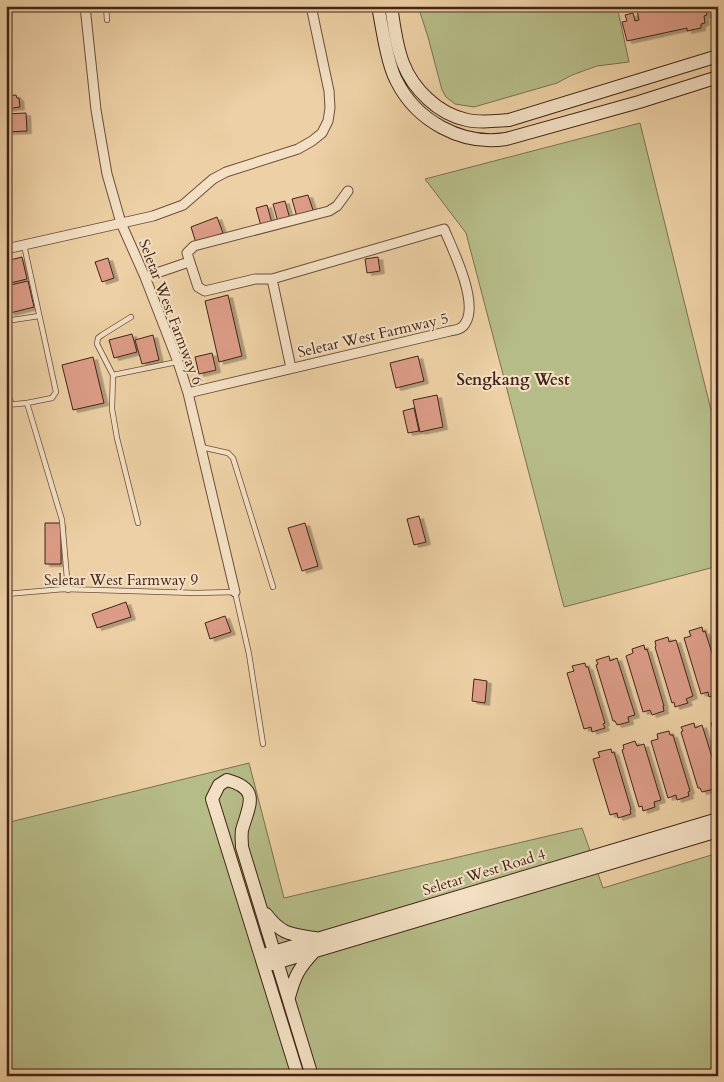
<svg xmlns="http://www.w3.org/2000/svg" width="724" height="1082" viewBox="0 0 724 1082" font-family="Cardo,serif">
  <defs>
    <filter id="shadow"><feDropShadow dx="4.5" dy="2.5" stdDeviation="0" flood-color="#0004"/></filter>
  </defs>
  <rect width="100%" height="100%" fill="#edd0a5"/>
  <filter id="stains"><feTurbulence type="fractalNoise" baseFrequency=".004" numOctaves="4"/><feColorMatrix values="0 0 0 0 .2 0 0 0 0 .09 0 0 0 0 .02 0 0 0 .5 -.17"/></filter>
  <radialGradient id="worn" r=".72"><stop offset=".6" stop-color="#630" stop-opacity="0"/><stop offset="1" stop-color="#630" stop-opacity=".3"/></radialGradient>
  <!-- green -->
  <path fill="#b6bc88" stroke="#7c7050" d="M418 6H617L629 62 597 66 572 75 557 83 474 107 455 104 446 97 442 90 428 37Z
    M640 123 711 410 718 409V566L564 607 466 233 425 179Z
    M249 763 284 898 582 828 603 888 718 853V1076H6V823Z"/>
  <!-- building -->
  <path fill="#dc9c87" stroke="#422318" filter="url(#shadow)" d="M654 6H681V8H684V6H705L707 15 704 16 705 23 701 24V28L687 31V28L627 41 622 22 627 21 625 15 633 13 635 21 639 20 637 10Z
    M16 95 17 98H19L20 107 6 109V96Z
    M26 113 27 131 6 132V114Z
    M308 195 314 213 297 217 292 199Z
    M285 201 290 219 278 222 273 204Z
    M267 205 272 223 261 226 256 208Z
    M217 217 223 233 196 243 191 227Z
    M22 257 27 279 6 284V261Z
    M378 257 380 271 367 273 365 259Z
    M108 258 114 278 102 282 95 262Z
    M28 281 34 307 10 313 6 298V286Z
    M228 295 242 356 219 362 205 301Z
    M132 334 137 352 114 358 109 340Z
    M153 335 159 360 142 364 135 340Z
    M212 353 216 370 199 374 195 357Z
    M418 356 424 381 396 388 390 363Z
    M93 357 104 403 73 410 62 365Z
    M437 395 443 427 420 432 413 400Z
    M414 408 419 431 408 433 403 411Z
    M419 516 426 542 414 545 407 519Z
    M45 523H61V564H45Z
    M305 523 318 566 302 571 288 528Z
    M126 602 131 617 97 628 92 614Z
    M225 616 231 632 210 639 205 623Z
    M702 627 703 632 705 631 718 672V694L709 697 708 692 701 694 684 638 691 636 689 631Z
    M668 637 669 642 676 640 693 696 686 699 688 703 675 707 674 702 672 703 655 647 656 646 655 641Z
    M644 645 645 650 647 649 664 706H663L664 711 652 715 650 710 643 712 626 656 633 653 632 649Z
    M609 656 610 661 617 658 635 715 628 717 629 722 617 725 615 721H613L596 665 598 664 596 660Z
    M585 663 586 667H588L605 723 603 724 605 728 592 732 591 727 584 729 567 673 574 671 572 666Z
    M474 679 487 681 485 703 472 701Z
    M718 721V746L711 723Z
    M694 723 695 728 702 725 718 776V782L712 784 714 789 702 792 700 788H698L681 732 683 731 681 727Z
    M669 731 670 735H673L690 791 688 792 689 796 677 800 676 795 668 798 651 741 658 739 657 734Z
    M635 741 637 746 644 744 661 800 654 802 655 807 643 811 642 806 639 807 622 750 624 749 623 745Z
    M611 749 612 753 614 752 631 809 630 810 631 814 618 818 617 813 610 815 593 759 600 757 598 752Z"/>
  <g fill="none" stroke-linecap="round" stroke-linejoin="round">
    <!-- lane casing -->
    <g stroke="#6d4e3b" stroke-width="6">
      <path id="lane" d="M106 6 107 20
        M131 317 102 335 98 338 97 344 113 375 112 409 117 438 138 523
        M6 321 39 316
        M113 375 177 362
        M6 385 11 403
        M27 403 62 520 68 590
        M6 405 27 403 52 398 56 392 24 245
        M201 447 228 453 233 458 273 587
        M6 594 64 589 196 593 235 592 249 654 263 744"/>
    </g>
    <!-- street casing -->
    <g stroke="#6d4e3b" stroke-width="11">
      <path id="street" d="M85 6 96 110 107 174 121 223 145 277 178 362 188 393 235 592
        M6 249 153 216 183 205 213 179 226 172 298 149 312 141 322 133 328 121 330 108 329 91 311 6
        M145 277 189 262
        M272 279 291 368
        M188 393 450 331C456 330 463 329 466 322 478 301 453 250 444 229L272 279H255L205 291 198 287 187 253 194 246 329 211 337 206 348 191"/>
    </g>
    <!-- secondary casing -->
    <g stroke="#422318" stroke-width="14">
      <path id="secondary" d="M378 6C382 27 387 63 396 80 416 121 462 146 506 139L639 102 718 77
        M391 6C394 25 396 45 403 63 413 89 438 114 467 120 481 123 494 121 509 120L718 56
        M266 914C282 935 290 934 315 938
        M267 954 718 819
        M272 964 718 831
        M289 997C295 976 298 969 314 952
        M298 1076 212 799 219 785 227 780C261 789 249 805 242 830 241 836 242 841 242 847L312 1076"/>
    </g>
    <!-- lane -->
    <use href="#lane" stroke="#f3e0c4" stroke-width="4.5"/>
    <!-- street -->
    <use href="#street" stroke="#f3e0c4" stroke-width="9"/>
    <!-- secondary -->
    <use href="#secondary" stroke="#f3e0c4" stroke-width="12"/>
  </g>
  <g text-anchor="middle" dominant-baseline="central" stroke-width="4" stroke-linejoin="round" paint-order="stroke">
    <!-- street labels -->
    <g font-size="15" fill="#422318" stroke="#f3e0c4">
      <text transform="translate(171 312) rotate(69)">Seletar West Farmway 6</text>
      <text transform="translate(373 335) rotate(-13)">Seletar West Farmway 5</text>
      <text x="121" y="580">Seletar West Farmway 9</text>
      <text transform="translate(484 872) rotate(-17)">Seletar West Road 4</text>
    </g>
    <!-- neighbourhood labels -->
    <g font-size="16" font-weight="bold" fill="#422318" stroke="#f3e0c4">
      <text x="513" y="380">Sengkang West</text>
    </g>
  </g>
  <!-- margin -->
  <rect width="724" height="1082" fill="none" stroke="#edd0a5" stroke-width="25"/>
  <rect x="8" y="8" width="709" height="1067" fill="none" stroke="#422318" stroke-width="2.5"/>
  <rect x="12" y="12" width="699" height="1057" fill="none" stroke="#422318"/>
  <rect width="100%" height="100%" filter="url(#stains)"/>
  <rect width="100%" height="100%" fill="url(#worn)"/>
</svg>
